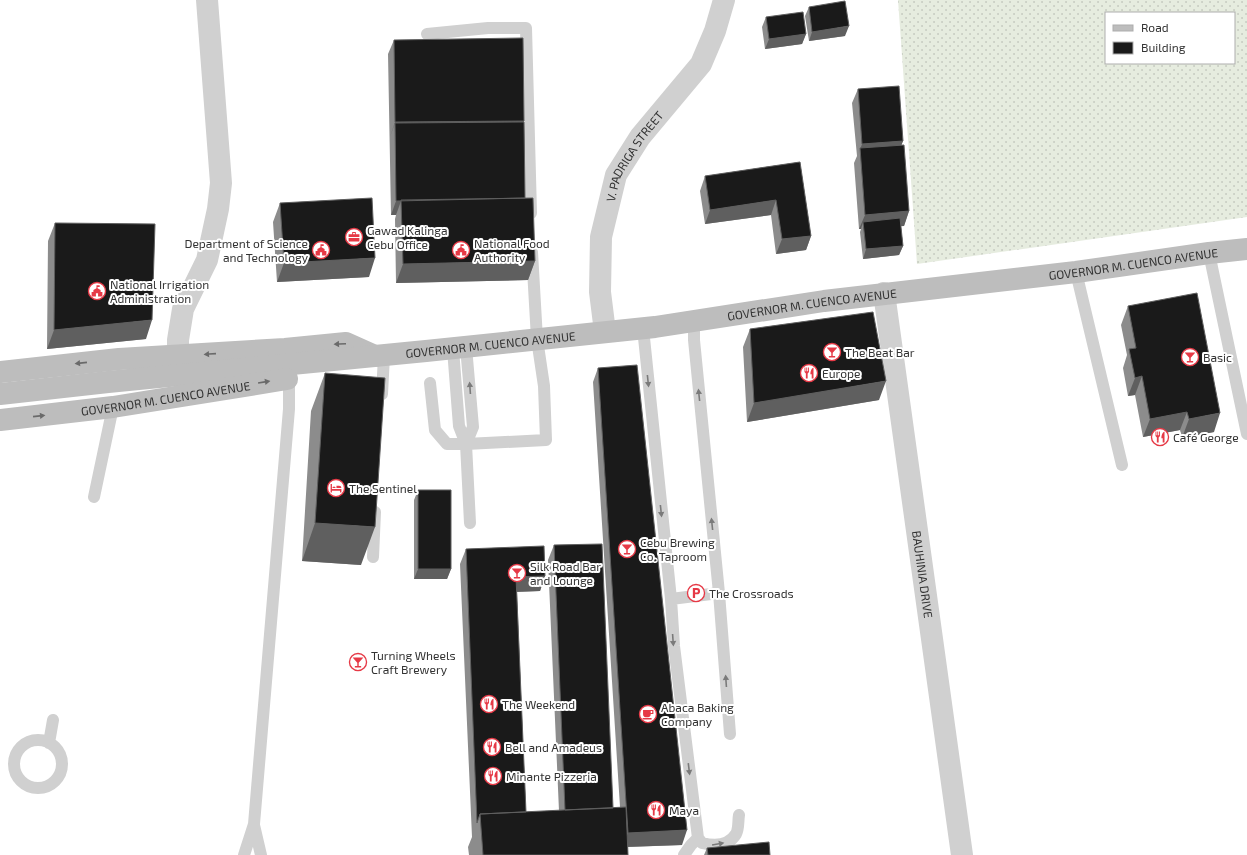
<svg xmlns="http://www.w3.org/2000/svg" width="1247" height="855" viewBox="0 0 1247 855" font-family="'Exo 2',sans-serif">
  <defs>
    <pattern id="grass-dots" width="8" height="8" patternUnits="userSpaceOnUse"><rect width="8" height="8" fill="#e6ecdf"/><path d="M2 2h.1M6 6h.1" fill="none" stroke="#c6cbc0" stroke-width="1.8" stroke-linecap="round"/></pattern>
  </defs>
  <rect width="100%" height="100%" fill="#fff"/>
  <!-- grass -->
  <path fill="url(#grass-dots)" fill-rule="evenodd" d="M898 0H1247V217L917 264ZM1106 13H1234V63H1106Z"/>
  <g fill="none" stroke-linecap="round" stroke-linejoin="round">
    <!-- lane -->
    <path stroke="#d0d0d0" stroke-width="12" d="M427 34 488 28H526L531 213
      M1209 253 1247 434
      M1076 272 1122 465
      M694 321V340L719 593 730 734
      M643 328 671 599 674 646 698 838 702 843C714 846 728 847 736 834 739 829 738 820 739 815
      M453 349 459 426 466 444
      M430 383 435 430 447 444H466L470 523
      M382 394 384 356
      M466 444 546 440 544 386 537 339 532 252
      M466 444 473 427 466 347
      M94 497 113 407
      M373 557 375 512
      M671 599 719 593
      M14 764a24 24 0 1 1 48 0a24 24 0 1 1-48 0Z
      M49 743 53 720
      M254 825 261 855
      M244 855 254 824 289 409V378
      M684 855 691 845 698 838"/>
    <!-- street -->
    <g stroke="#d0d0d0" stroke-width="22">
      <path id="s1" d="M884 293 962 855"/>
      <path id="s2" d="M605 332 600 292 601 237 616 175 640 137 701 64 715 31 724 0"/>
      <path d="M178 356V340L183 309 207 260 218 209 221 183 207 0"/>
    </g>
    <!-- secondary -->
    <g stroke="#bdbdbd" stroke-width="22">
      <path d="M0 372 119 359 285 349 346 343 375 356"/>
      <path id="s3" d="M0 394 108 382 426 351 655 327 824 301 1076 272 1209 253 1247 249"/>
      <path id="s4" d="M0 420 113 407 287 379"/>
    </g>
  </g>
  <!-- wall -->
  <path fill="#8c8c8c" d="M809 7 845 36 809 41 805 16Z
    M766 17 806 34 802 44 765 49 762 27Z
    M394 40 524 122 525 198 535 261 528 280 396 283 395 219 396 215H391L388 54Z
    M858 89 903 141 901 145 909 211 904 226H901L903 246 899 255 863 259 860 232 861 229H859L854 163 857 156 852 103Z
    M800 162 811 236 806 250 776 254 771 215 705 224 700 191 705 176Z
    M280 203 369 277 277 282 273 222Z
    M55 223 146 339 47 349 48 241Z
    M1128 306 1214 432 1182 438 1180 430 1143 437 1135 395 1128 396 1123 368 1127 355 1121 325Z
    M750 329 879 400 747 422 743 347Z
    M598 368 682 845 628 847V855H469L468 847 472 837 460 564 466 549 545 576 540 591 517 592 526 812 559 811 548 560 554 545 613 808 620 807 593 382Z
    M325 373 361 565 302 561 311 411Z
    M418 490 451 569 447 579H414V500Z
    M707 848 770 855H704Z"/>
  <!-- shaded-wall -->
  <path fill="#5f5f5f" d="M849 26 845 36 809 41 812 32Z
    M806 34 802 44 765 49 769 39Z
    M524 121 519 135 395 123 390 137 395 122Z
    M903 141 898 155 860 150 862 144Z
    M776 200 771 215 705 224 710 210Z
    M396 201H401L396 215H391Z
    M909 211 904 226 864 229 863 222 861 229H859L865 215Z
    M811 236 806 250 776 254 782 239Z
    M903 246 899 255 863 259 866 249Z
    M375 258 369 277 277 282 284 263Z
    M535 261 528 280 396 283 403 264Z
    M152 320 146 339 47 349 54 330Z
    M1142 376 1135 395 1128 396 1135 378Z
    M886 381 879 400 747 422 754 403Z
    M1187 412 1180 430 1143 437 1150 419Z
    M1220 413 1214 432 1182 438 1189 419Z
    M315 523 375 527 361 565 302 561Z
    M418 569H451L447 579H414Z
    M545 576 540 591 511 592 516 577Z
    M687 830 682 845 623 847 628 833Z"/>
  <!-- building -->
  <path fill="#1a1a1a" stroke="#5f5f5f" d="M845 1 849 26 812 32 809 7Z
    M803 12 806 34 769 39 766 17Z
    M523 38 524 121 395 122 394 40Z
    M899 86 903 141 862 144 858 89Z
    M524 122 525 198 396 201 395 123Z
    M904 145 909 211 865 215 860 148Z
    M800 162 811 236 782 239 776 200 710 210 705 176Z
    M372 198 375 258 284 263 280 203Z
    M533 198 535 261 403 264 401 200Z
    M900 218 903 246 866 249 863 222Z
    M55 223 155 224 152 320 54 330Z
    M1197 293 1220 413 1189 419 1187 412 1150 419 1142 376 1135 378 1129 349 1136 348 1128 306Z
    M873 312 886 381 754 403 750 329Z
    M637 365 687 830 628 833 598 368Z
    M325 373 385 378 375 527 315 523Z
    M418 490H451V569H418Z
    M602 544 613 808 565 810 554 545Z
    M544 546 545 576 516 577 526 812 480 814 477 823 466 549Z
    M626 807 628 855H483L480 814Z
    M769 842 770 855H708L707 848Z"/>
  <!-- one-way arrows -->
  <defs><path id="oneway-solid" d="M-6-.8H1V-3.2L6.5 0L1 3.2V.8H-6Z"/></defs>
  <g fill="#6a6a6a">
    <use href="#oneway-solid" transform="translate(340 344) rotate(177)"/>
    <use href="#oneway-solid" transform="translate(210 354) rotate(176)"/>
    <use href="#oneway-solid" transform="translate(81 363) rotate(174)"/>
    <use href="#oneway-solid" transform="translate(264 382) rotate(-9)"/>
    <use href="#oneway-solid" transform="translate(39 416) rotate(-6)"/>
  </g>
  <g fill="#7a7a7a">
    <use href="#oneway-solid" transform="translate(648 381) rotate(84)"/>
    <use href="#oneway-solid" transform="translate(470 388) rotate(-94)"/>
    <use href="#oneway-solid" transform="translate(699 395) rotate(-96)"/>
    <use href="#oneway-solid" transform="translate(661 511) rotate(84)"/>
    <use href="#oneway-solid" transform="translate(712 524) rotate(-96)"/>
    <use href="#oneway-solid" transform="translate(673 640) rotate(86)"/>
    <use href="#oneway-solid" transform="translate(726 681) rotate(-94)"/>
    <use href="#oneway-solid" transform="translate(689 769) rotate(83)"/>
    <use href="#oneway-solid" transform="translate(718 844) rotate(-10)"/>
  </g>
  <!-- icons -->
  <defs>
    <g id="office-ring" transform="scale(0.9)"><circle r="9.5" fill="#fff" stroke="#e63946" stroke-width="1.5"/><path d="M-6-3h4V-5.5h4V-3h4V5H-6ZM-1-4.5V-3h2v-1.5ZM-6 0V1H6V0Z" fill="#e63946"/></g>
    <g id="civic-ring" transform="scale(0.9)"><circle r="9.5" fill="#fff" stroke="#e63946" stroke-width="1.5"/><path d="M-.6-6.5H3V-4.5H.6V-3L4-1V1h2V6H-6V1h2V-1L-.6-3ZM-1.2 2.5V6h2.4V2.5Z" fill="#e63946"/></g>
    <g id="bar-ring" transform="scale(0.9)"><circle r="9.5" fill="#fff" stroke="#e63946" stroke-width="1.5"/><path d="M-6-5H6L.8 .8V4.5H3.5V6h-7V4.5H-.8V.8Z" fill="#e63946"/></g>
    <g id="restaurant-ring" transform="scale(0.9)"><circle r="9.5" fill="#fff" stroke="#e63946" stroke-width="1.5"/><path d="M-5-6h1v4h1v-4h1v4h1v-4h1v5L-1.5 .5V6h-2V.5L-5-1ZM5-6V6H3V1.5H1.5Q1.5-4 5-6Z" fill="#e63946"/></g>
    <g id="hotel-ring" transform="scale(0.9)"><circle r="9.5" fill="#fff" stroke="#e63946" stroke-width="1.5"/><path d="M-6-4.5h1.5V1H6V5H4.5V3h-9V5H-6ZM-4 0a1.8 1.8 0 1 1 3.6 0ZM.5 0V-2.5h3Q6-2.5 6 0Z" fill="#e63946"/></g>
    <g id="parking-ring" transform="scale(0.9)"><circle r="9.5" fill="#fff" stroke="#e63946" stroke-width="1.5"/><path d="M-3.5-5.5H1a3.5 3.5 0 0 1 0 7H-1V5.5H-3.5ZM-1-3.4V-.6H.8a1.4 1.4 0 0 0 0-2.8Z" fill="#e63946"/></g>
    <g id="cafe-ring" transform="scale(0.9)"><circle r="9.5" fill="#fff" stroke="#e63946" stroke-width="1.5"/><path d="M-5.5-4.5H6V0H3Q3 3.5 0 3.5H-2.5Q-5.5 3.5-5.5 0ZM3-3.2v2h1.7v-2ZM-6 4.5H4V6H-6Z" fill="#e63946"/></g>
  </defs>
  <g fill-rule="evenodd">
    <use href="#office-ring" x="354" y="237"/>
    <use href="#civic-ring" x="321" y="250"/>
    <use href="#civic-ring" x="461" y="250"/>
    <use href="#civic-ring" x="97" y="291"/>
    <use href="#bar-ring" x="832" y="352"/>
    <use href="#bar-ring" x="1190" y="357"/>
    <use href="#restaurant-ring" x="809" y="373"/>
    <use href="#restaurant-ring" x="1160" y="437"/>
    <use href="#hotel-ring" x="336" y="488"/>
    <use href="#bar-ring" x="627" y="549"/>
    <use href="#bar-ring" x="517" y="573"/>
    <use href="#parking-ring" x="696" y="593"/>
    <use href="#bar-ring" x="358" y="662"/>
    <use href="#restaurant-ring" x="489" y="704"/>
    <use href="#cafe-ring" x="648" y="714"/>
    <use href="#restaurant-ring" x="492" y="747"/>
    <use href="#restaurant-ring" x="493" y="776"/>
    <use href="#restaurant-ring" x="656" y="810"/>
  </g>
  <g text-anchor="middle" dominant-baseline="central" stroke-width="4" stroke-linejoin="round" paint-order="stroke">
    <!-- street labels -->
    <g font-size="12" fill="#333" stroke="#fff">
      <text stroke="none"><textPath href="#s2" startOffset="184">V. PADRIGA STREET</textPath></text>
      <text stroke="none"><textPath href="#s3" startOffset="1141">GOVERNOR M. CUENCO AVENUE</textPath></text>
      <text stroke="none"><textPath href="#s3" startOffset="817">GOVERNOR M. CUENCO AVENUE</textPath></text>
      <text stroke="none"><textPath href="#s3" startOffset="493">GOVERNOR M. CUENCO AVENUE</textPath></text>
      <text stroke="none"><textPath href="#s4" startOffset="167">GOVERNOR M. CUENCO AVENUE</textPath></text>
      <text stroke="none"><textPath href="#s1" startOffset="284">BAUHINIA DRIVE</textPath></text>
    </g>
    <!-- poi labels -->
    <g font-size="12" fill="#333" stroke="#fff" text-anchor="start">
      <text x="367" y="230">Gawad Kalinga<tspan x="367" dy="14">Cebu Office</tspan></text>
      <text x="308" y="243" text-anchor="end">Department of Science<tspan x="308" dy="14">and Technology</tspan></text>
      <text x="474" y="243">National Food<tspan x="474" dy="14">Authority</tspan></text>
      <text x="110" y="284">National Irrigation<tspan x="110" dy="14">Administration</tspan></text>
      <text x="845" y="352">The Beat Bar</text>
      <text x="1203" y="357">Basic</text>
      <text x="822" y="373">Europe</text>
      <text x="1173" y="437">Café George</text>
      <text x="349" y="488">The Sentinel</text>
      <text x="640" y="542">Cebu Brewing<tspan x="640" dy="14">Co. Taproom</tspan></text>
      <text x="530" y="566">Silk Road Bar<tspan x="530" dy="14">and Lounge</tspan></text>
      <text x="709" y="593">The Crossroads</text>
      <text x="371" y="655">Turning Wheels<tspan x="371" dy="14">Craft Brewery</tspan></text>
      <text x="502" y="704">The Weekend</text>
      <text x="661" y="707">Abaca Baking<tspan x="661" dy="14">Company</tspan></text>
      <text x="505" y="747">Bell and Amadeus</text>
      <text x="506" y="776">Minante Pizzeria</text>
      <text x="669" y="810">Maya</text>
    </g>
  </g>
  <!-- legend -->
  <rect x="1105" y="12" width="130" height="52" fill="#ffffff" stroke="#adadad"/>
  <rect x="1113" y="25" width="20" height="6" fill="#bdbdbd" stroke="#adadad"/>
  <text x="1141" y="32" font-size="12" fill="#333333">Road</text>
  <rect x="1113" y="42" width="20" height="12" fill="#1a1a1a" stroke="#adadad"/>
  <text x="1141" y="52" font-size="12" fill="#333333">Building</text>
</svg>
